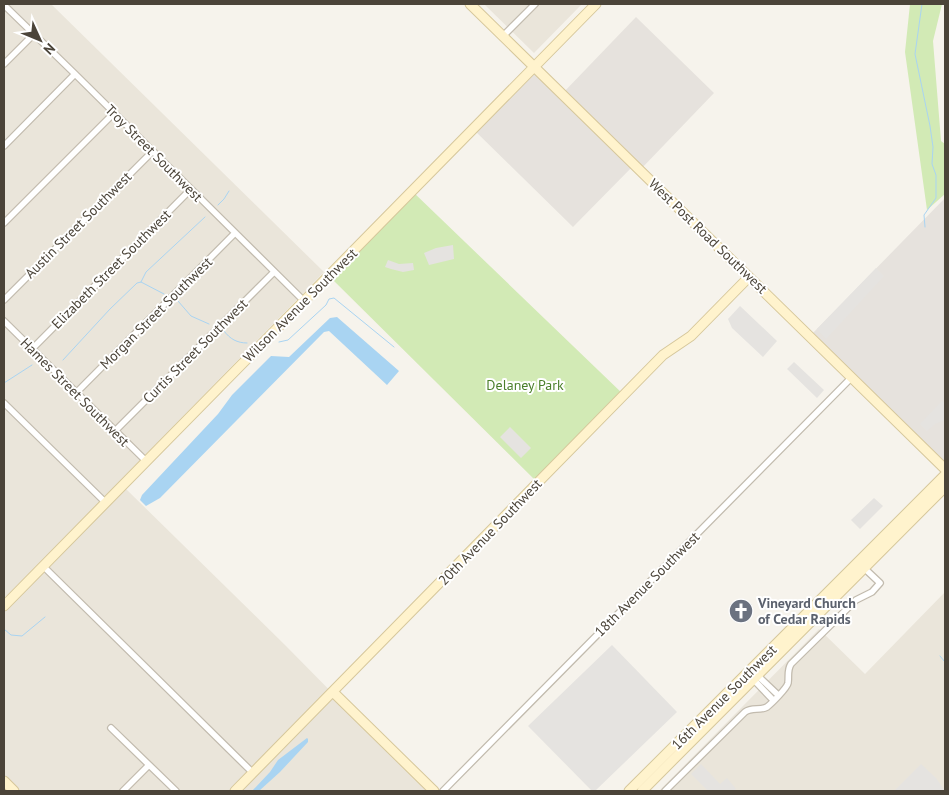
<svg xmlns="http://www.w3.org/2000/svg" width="949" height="795" viewBox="0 0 949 795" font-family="'PT Sans',sans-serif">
  <rect width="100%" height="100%" fill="#f6f3ec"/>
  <!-- residential -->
  <path fill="#eae5da" d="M4 4H51L324 272 102 499 109 506 126 489 286 646 429 791H4Z
    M484 4H582L534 53Z
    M945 592V791H659L819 629 865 674Z"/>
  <!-- industrial -->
  <path fill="#e6e2dd" d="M636 17 714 93 640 170 634 165 573 227 473 129 534 67 562 94Z
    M945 198V469L810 336Z"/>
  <!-- green -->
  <path fill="#d2eab5" d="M910 4H942L933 41 941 141 945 144V194L927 210 905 52Z
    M412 191 624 395 538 483 333 280 363 241Z"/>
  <!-- parking -->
  <path fill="#e5e3e0" d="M453 245 454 259 429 265 424 253 436 248Z
    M388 260 399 264 413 263 414 270 403 272 391 269 385 267Z
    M876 268 884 276 826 339 817 329Z
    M740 306 777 341 763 357 732 328 728 319Z
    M794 362 824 390 817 398 787 369Z
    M942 401 945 403V420L935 424 927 431 920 424Z
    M510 427 531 448 521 458 500 437Z
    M874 498 883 506 860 529 851 520Z
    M612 645 677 712 595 791H592L528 726Z
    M701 764 720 784 727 778 736 789 733 791H708L691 774Z
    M921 764 936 778 945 791H894Z"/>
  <!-- water -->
  <path fill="#a9d4f2" d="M337 317 399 371 387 385 329 331 324 332 160 498 146 506 140 500 142 495 218 414 232 395 271 356 289 357 330 318Z
    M307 738 308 739V742L280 772 259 791H252L270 772 278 760Z"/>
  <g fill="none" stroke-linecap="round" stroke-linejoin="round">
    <!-- stream -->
    <path stroke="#a9d4f2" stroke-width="1" d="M922 4 915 54 930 126 933 147 932 164 936 175V198L924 215 925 227
      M218 205 224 199 229 191
      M141 282 146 272 205 217
      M178 301 191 316 209 324
      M224 331C230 339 237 343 247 343
      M279 342 288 340 326 305 329 299 334 298 394 347
      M63 360 110 309 137 283 141 282 164 294
      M4 383 32 365
      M4 629 11 635 22 636 45 617
      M940 656 945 662"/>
    <!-- street casing -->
    <g stroke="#c2bbae" stroke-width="8">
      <path id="street" d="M4 5 75 74 304 301
        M503 36 535 4
        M4 64 34 34
        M4 146 75 74
        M4 223 114 113
        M4 300 153 151
        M4 321 146 461
        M32 349 191 189
        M76 393 235 233
        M4 403 106 503
        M115 431 274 272
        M43 566 253 773
        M756 674 778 695
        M752 678 773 700
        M111 728 176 791
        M123 791 149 765
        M443 791 852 377
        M665 791 745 712C752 707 760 711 767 707 772 703 787 688 788 683 789 676 787 670 791 664L856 600 872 592 880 583 863 567"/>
    </g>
    <!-- secondary casing -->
    <g stroke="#d6c79b" stroke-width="11">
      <path id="secondary" d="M470 4 945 469
        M4 606 596 4
        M333 692 434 791
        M4 781 14 791
        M235 791 663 355 691 336 749 277
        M629 791 945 475
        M642 791 945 487"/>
    </g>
    <!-- street -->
    <use href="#street" stroke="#fff" stroke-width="5.5"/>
    <!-- secondary -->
    <use href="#secondary" stroke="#fff3cd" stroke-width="9"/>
  </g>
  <!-- icons -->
  <defs>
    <g id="church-disc" transform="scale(1.25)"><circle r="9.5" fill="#6b7280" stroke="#fff"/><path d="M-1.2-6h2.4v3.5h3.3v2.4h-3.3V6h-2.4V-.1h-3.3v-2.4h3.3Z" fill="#fff"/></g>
  </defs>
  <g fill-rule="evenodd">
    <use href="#church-disc" x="741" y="611"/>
  </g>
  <g text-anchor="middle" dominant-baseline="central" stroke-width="4" stroke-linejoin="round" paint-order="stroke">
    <!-- street labels -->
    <g font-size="14" fill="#4b4439" stroke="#fff">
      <text transform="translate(154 153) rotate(45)">Troy Street Southwest</text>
      <text transform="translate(78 225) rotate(-45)">Austin Street Southwest</text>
      <text transform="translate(708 236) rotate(44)">West Post Road Southwest</text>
      <text transform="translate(111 269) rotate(-45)">Elizabeth Street Southwest</text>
      <text transform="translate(300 305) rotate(-45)">Wilson Avenue Southwest</text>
      <text transform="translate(156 313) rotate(-45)">Morgan Street Southwest</text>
      <text transform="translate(195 351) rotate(-45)">Curtis Street Southwest</text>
      <text transform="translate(75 392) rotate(45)">Hames Street Southwest</text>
      <text transform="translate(490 532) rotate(-46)">20th Avenue Southwest</text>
      <text transform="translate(647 584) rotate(-45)">18th Avenue Southwest</text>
      <text transform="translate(724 697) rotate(-45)">16th Avenue Southwest</text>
    </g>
    <!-- park labels -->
    <g font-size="14" fill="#4a7f2a" stroke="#fff">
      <text x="525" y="385">Delaney Park</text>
    </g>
    <!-- worship labels -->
    <g font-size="14" font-weight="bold" fill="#5b616d" stroke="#fff" text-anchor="start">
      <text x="758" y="603">Vineyard Church<tspan x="758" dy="16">of Cedar Rapids</tspan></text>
    </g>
  </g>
  <!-- border -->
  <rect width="949" height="795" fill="none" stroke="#4b4439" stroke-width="10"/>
  <!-- north arrow -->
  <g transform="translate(40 40) rotate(134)" stroke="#ffffff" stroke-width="4" paint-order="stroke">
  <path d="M0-4L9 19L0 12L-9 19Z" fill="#4b4439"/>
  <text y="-8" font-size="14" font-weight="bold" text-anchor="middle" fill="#4b4439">N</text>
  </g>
</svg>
